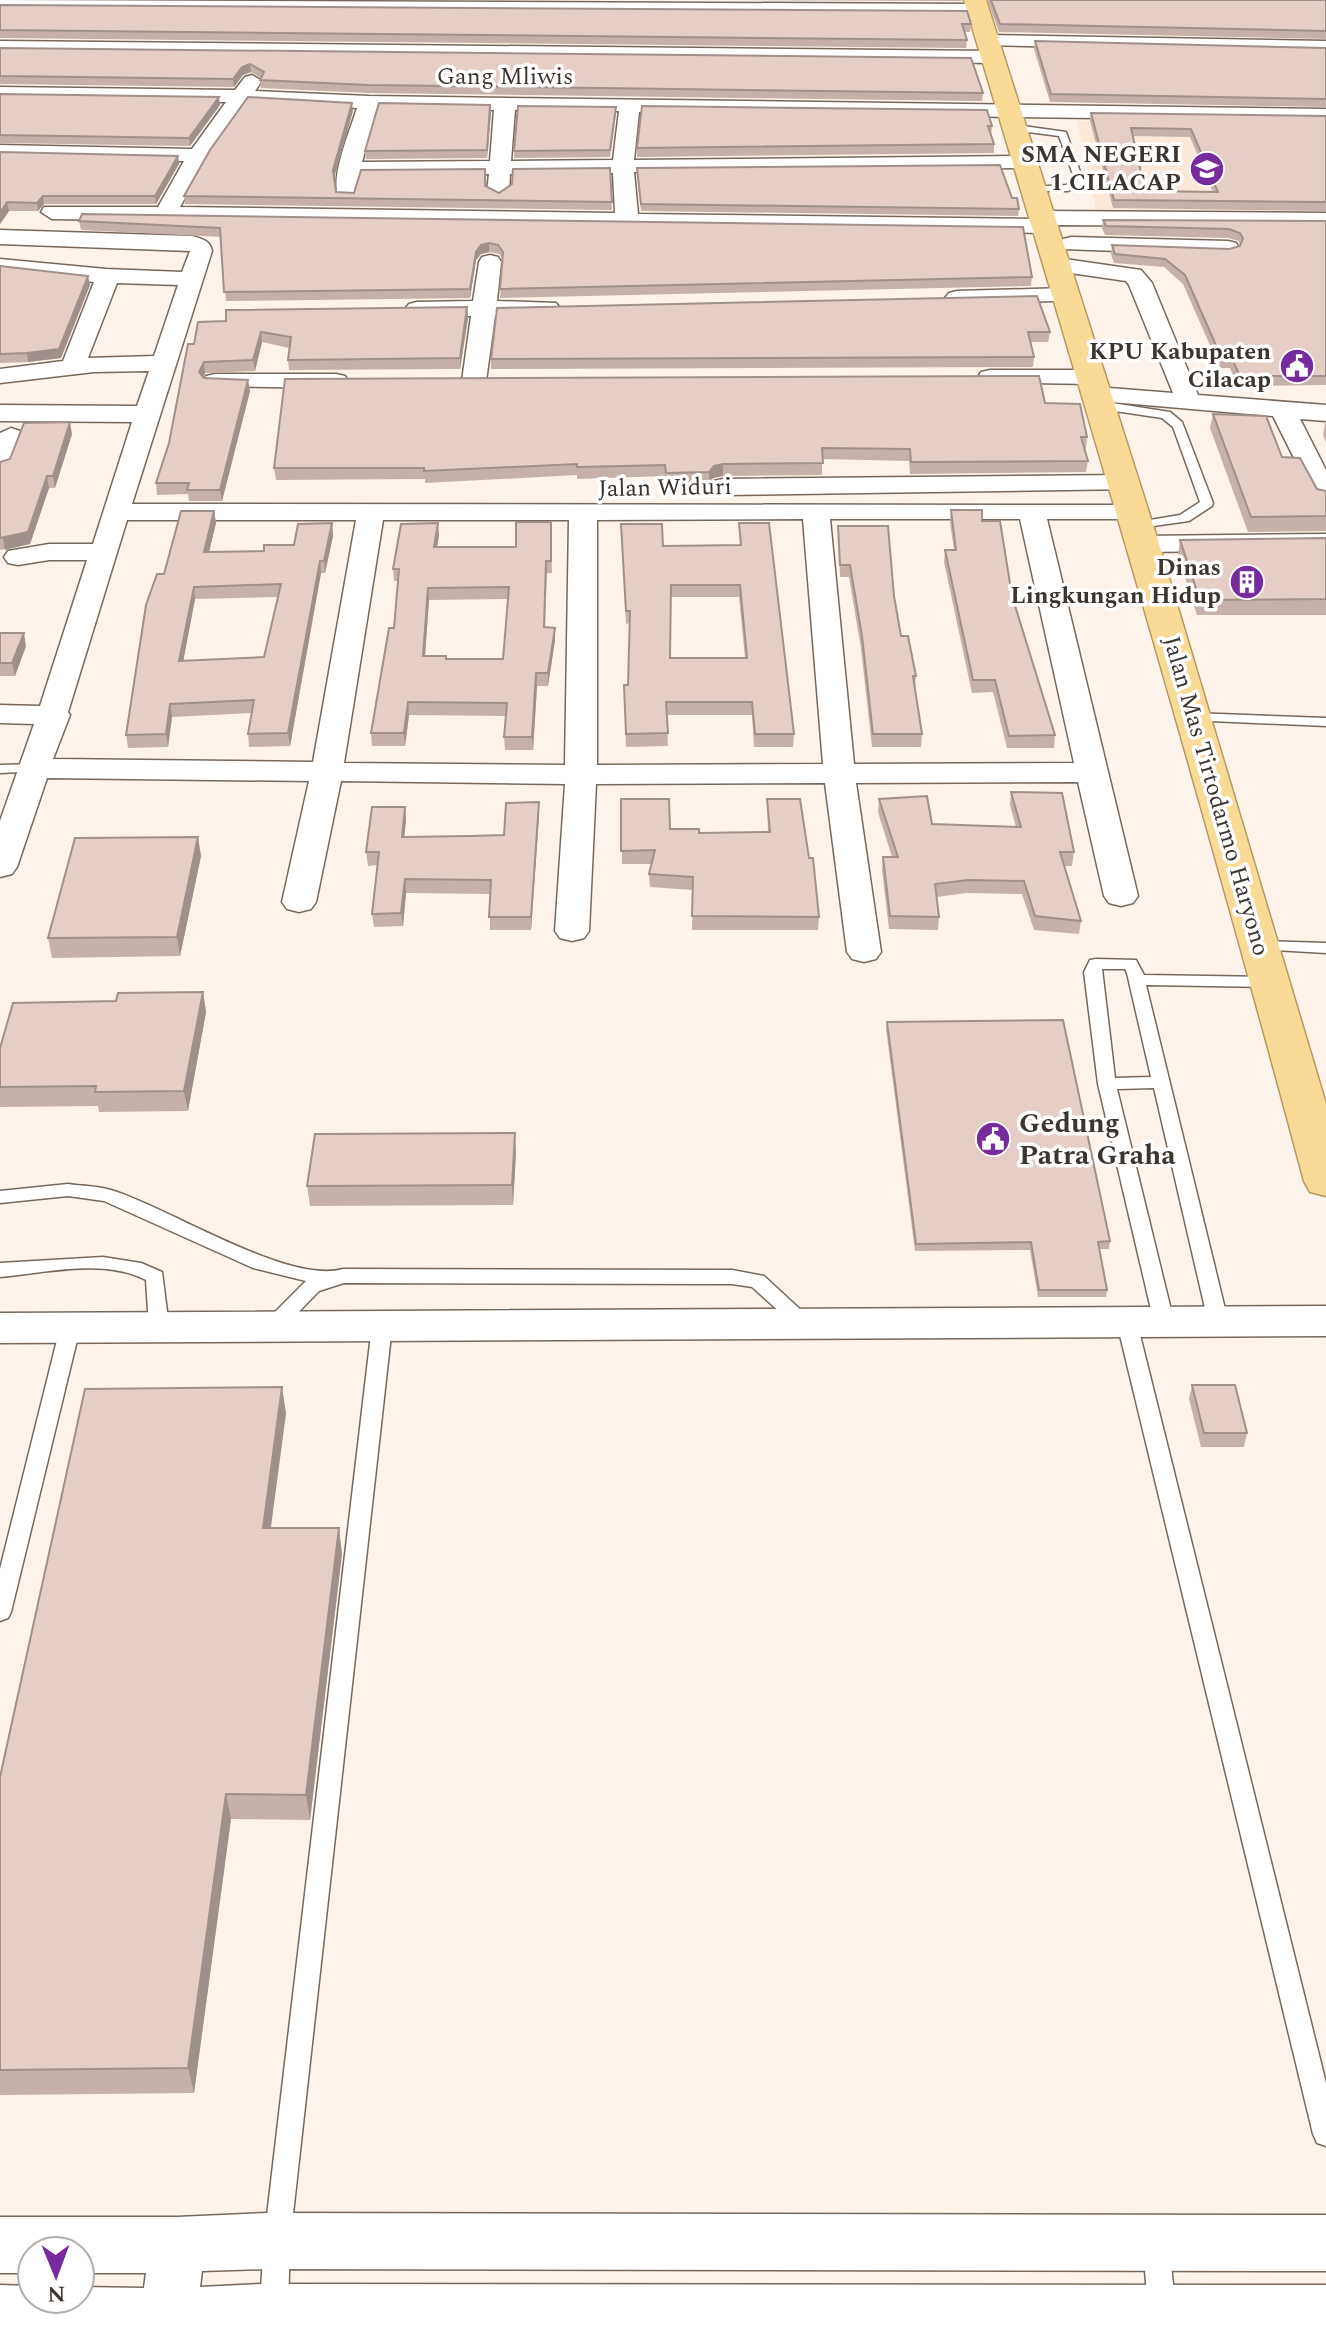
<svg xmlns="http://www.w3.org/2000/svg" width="1326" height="2331" viewBox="0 0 1326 2331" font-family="Spectral,serif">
  <rect width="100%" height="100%" fill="#fdf3ea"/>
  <!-- built -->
  <path fill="#fce8d8" d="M1077 121 1326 125V214H1097Z"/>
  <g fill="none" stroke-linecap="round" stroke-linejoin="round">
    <!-- service casing -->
    <g stroke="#77685b" stroke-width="3">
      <path id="service" d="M1016 125 1066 132 1084 183 1068 191H1030V187L1066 185 1075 180 1059 136 1013 130V126Z
        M1099 401 1170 412 1182 422 1213 503 1212 506 1189 521 1132 529V523L1180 515 1200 502 1173 427 1162 418 1095 408 1093 405Z
        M1193 713 1326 718V726L1188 720 1186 717Z
        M36 764 41 765V771L0 773V765Z
        M1261 941 1326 943V953L1255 949 1253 946 1255 943Z
        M1096 959 1136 960 1144 975 1269 977 1277 982 1269 987 1146 985 1228 1321 1225 1326H1211L1208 1321 1154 1088 1117 1089 1174 1322 1171 1327H1157L1154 1322 1098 1084 1084 972 1090 960ZM1102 969H1125L1127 973 1151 1077 1115 1078Z
        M68 1184C82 1186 98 1186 111 1190 168 1207 288 1285 343 1269L732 1270 764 1276 816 1324 813 1329H799L752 1287 732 1284 344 1283 319 1291 279 1332H265L262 1327 265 1322 306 1281 253 1268 104 1201 68 1196 0 1203V1191Z
        M103 1257 141 1263 162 1272 169 1327 166 1332H152L149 1327 146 1280C104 1258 45 1273 0 1277V1263Z
        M1127 1316 1134 1318 1137 1323 1326 2083V2146L1317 2143 1313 2134 1117 1323 1120 1318Z
        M382 1319 389 1321 392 1326 290 2241 288 2305 284 2315 274 2319 264 2315 260 2305 264 2241 372 1326 375 1321Z
        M70 1321 77 1323 80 1328 11 1612 8 1618 0 1621V1569L60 1328 63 1323Z
        M1156 2233 1165 2237 1169 2246 1178 2331H1150L1143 2246 1147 2237Z"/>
    </g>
    <!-- minor casing -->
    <g stroke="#77685b" stroke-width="3">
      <path id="minor" d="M0 0 977 4 986 10 977 16 0 10Z
        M989 35 1326 41V53L982 45 979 41 982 37Z
        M0 41 994 51 1004 57 994 63 0 53Z
        M252 75 262 81 255 91 369 96 1326 109V121L639 112 634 160 1025 156 1036 162 1025 168 634 172 638 214 1034 219 1036 213 1044 211 1326 213V227L1056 225 1054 231 1046 233 52 219 41 212 44 207H158L184 161 0 157V145L192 149 226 102 0 99V87L235 90 245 77ZM247 102 357 108C351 128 329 179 339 198H355L359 175 489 174 487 192 498 199 509 192 510 174 613 173 615 213 180 207 208 156ZM377 108 494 110 490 161 362 162ZM515 110 619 111 613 160 511 161Z
        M0 230 192 236C202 239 210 240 212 251L132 504 1142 505 1146 511 1142 517 1132 519H1047L1138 896 1133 903 1121 906 1109 903 1104 896 1078 782 856 783 881 952 876 959 864 962 852 959 847 952 825 783 596 784 589 931 584 938 572 941 560 938 555 931 565 784 341 781 316 902 311 909 299 912 287 909 282 902 309 781 47 778 17 867 12 874 0 877V821L34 724 0 723V705L40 706 87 560H49L18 565 8 563 4 557 8 551 49 544H93L132 422 0 421V405L137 406 149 371 94 372 0 383V369L63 361 94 282 0 273V259L106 269 182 272 190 251 0 244ZM117 283 178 285 154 356 88 358ZM803 519 823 764 597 765V520ZM830 519H1020L1074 763 854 764ZM127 520H356L313 762 53 759 70 715 68 712ZM383 520H569L565 765 344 763Z
        M1071 237 1228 241 1236 243 1239 248 1236 253 1228 255 1063 249 1060 244 1063 239Z
        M490 255 498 257 501 262 497 301 556 303 560 308 556 313 548 315 495 316 486 381 483 386H465L462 381 471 316H417L409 314 405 309 409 304 417 302 473 301 479 262 482 257Z
        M1058 258 1141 270 1152 283 1198 395 1326 405V421L1300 419 1326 470V504L1317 502 1313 496 1273 416 1088 400 1084 395 1088 390 1097 387 1173 393 1129 285 1126 281 1050 270 1047 265 1050 260Z
        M1066 288 1074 290 1078 295 1074 300 957 305 949 303 945 298 949 293 957 291Z
        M990 370H1091L1100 372 1103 377 1100 382 1091 384 981 382 978 377 981 372Z
        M215 374H336L345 376 348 381 345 386 336 388 206 386 203 381 206 376Z
        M11 428 20 431 24 436 9 469 0 471V433Z
        M1124 475 1133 477 1137 483 1133 489 723 495 714 493 710 487 714 481 723 479Z
        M1326 534V550L1143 552 1133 550 1129 544 1133 538 1143 536Z
        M1326 1306V1336L0 1343V1313Z
        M268 2213 1326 2215V2271L268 2269 202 2271 200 2287 261 2284 1326 2285V2331H0V2285L32 2286V2299H80V2287L144 2288 146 2273H80V2251H32V2273H0V2217H177Z"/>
    </g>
    <!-- trunk casing -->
    <g stroke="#b79a62" stroke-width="3">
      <path id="trunk" d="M964 0H986L1159 544 1326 1104V1196L1310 1192 1304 1181C1198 785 1082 393 964 0Z"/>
    </g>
    <!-- service -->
    <use href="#service" fill="#fff" fill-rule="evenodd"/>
    <!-- minor -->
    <use href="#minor" fill="#fff" fill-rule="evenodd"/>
    <!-- trunk -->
    <use href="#trunk" fill="#fada97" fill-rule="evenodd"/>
  </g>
  <!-- wall -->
  <path fill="#c5b1aa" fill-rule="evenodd" d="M732 0H962L961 1Z
    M987 0H1326V39L999 32Z
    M0 5 971 24 970 32H964L967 40 966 48 0 38Z
    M1035 41 1326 48V107L1050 102 1034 49Z
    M0 48 983 93 982 101 369 93 261 88 260 80 261 78 251 72 243 75 234 87 0 84Z
    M0 94 220 105 190 146 0 143Z
    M353 111 334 177 336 192 354 193 486 187 499 193 610 168 612 210 185 204 184 196Z
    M491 113 487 158 366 159 365 151Z
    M1091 113 1326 116V211L1113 208 1090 121ZM1132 136 1190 137 1213 192 1145 191Z
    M616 114 610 157 514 158V151Z
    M992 126 991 135 994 144V153L637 157V148Z
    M0 152 178 156 179 164 156 204H44L38 211H9L0 224Z
    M637 175 1012 198 1019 209 1018 216 641 211Z
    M82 214 1032 277 1031 286 500 298 503 259 499 254 489 252 481 254 476 260 470 298 226 301 221 237 81 230 79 221Z
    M1103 220 1326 221V385L1238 386 1230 368H1220L1183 284 1164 267 1114 263 1111 254 1112 245 1229 249 1240 246 1239 241 1228 238 1105 235 1102 228Z
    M0 266 90 285 61 358 28 362 0 363Z
    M467 307 468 318 460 369 289 370 288 360 289 348 262 342 255 371 205 373 204 378 250 391 222 501H189L188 494 157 495 156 483 169 443 194 344 226 321Z
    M1050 332 1048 342H1031L1034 357 1033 367 491 369V359Z
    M1045 403 1087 437 1086 449H1084L1088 461 1086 472 910 474 909 461 822 459V475L723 476 713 478 709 484H666L665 476 577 479V475L425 483V479L276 480 274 468Z
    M1213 414 1282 457 1317 489 1326 491V531L1248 532 1210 428Z
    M1326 419V443L1323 434Z
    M72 434 55 488H49L30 544 0 550V462Z
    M951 510 982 521 1012 596 1055 735 1054 748H1007L993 692 972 693 944 562 945 550H954L950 522Z
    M214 511 216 523 209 552 264 551 294 545 332 523 333 536 325 573H321L290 746 249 747 248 734 252 713 172 717 168 747 128 748 126 735 164 574ZM278 597 264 657 183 661 195 599Z
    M551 522 552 573H547L545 627 555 640 548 686H537L533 750H505L504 737 506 716 409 715 405 746H372L371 733 394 628 398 581H394L393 569 439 535 437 547H516ZM508 599 503 659H446L425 656 429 600Z
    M739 523 794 734 793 747H754L752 715H667L668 746 626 747 624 685H628L630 623 626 624 621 524 663 546 740 545ZM671 597H739L745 658H670Z
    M838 526 894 596 901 636 916 676 915 688 922 734 921 747H872L861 649 849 577H840Z
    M1326 538V615H1197L1178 555 1180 540Z
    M0 633 26 646 15 676H0Z
    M1011 792 1074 852 1072 866H1064L1081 921 1079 934 1034 930 1022 894 966 893 937 897 939 917 938 930 889 929 882 870 883 857H892L878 812 879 799 932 824 1016 827 1010 805Z
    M621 799 670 829 699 833H768L767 799 819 917 818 930H692L693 890 650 887 649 874 652 864H622Z
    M405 807 406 820 404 837 504 835 539 815 531 930H490V894L406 893 403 926 374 927 372 914 378 865 368 866 366 852Z
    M201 856 180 956 52 958 48 938Z
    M203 992 206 1012 188 1111 99 1112 98 1106 0 1107V1048L116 1001Z
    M887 1022 1110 1241 1109 1249H1099L1107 1290 1106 1297H1038L1030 1250 915 1251 886 1029Z
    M516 1153 513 1205 310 1206 307 1186Z
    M1192 1385 1247 1433 1244 1447H1201L1189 1399Z
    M286 1413 271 1528 342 1554 310 1820 231 1819 194 2093 0 2095V1777Z"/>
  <!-- shaded-wall -->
  <path fill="#a0908b" d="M250 64 251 72 243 75 234 87 233 79 242 67Z
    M219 97 220 105 190 146 189 138Z
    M352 103 353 111 334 178 333 170Z
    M490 105 491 113 487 158V150Z
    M178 156 179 164 156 204 155 196Z
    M43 196 44 204 38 211 37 203Z
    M7 202 9 211 0 224V213Z
    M489 243V252L481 254 476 260 470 298V289L476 252 481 245Z
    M88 276 90 285 61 358 28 362 27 353Z
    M467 307 468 318 460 369V358Z
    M261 332 262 342 255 371 253 360Z
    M204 362 205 373 200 383 199 372Z
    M248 380 250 391 222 501 220 490Z
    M70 422 72 434 55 488 53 476Z
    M723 464V476L713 478 709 484V472L714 466Z
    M47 476 49 488 30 544 5 550 3 538Z
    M214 511 216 523 206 564 204 552Z
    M332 523 333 536 325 573 324 561Z
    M438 523 439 535 435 560 434 547Z
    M320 561 321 573 290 746 288 733Z
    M194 587 195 599 181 673 179 661Z
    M428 588 429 600 424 669 423 656Z
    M555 628V640L548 686V673Z
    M24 633 26 646 15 676 12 663Z
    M536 673 537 686 533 750 532 737Z
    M408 702 409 715 405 746 404 733Z
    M170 704 172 717 168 747 166 734Z
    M539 802V815L531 930V917Z
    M405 807 406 820 403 850 402 837Z
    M198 837 201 856 180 956 177 937Z
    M405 879 406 893 403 926 401 913Z
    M203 992 206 1012 188 1111 184 1091Z
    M515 1133 516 1153 513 1205 512 1185Z
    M282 1387 286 1413 267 1554 263 1528Z
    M339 1528 342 1554 310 1820 306 1795Z
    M226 1794 231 1819 194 2093 188 2068Z"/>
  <!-- building -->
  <path fill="#e5cec6" stroke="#a0908b" stroke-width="2" fill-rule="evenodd" d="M991 0H1326V31L1000 24Z
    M0 5 967 11 971 24H962L967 40 0 30Z
    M1035 41 1326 48V99L1051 94Z
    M0 48 971 58 983 93 368 85 260 80 264 72 250 64 242 67 233 79 0 76Z
    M0 94 219 97 189 138 0 135Z
    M248 97 352 103 333 170 336 192 354 193 361 170 485 169V186L499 193 512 184 513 169 610 168 612 202 184 196 210 150Z
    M379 103 490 105 487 150 365 151Z
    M518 106 616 107 610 150 514 151Z
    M642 106 987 110 992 126H988L994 144 637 148Z
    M1091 113 1326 116V202L1114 200ZM1131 128 1191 129 1218 192 1145 191Z
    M0 152 178 156 155 196H43L37 203 7 202 0 213Z
    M1000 165 1012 198H1017L1019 209 641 204 637 168Z
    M82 214 1023 227 1032 277 500 289 503 252 498 245 489 243 481 245 476 252 470 289 224 292 220 228 79 221Z
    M1103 220 1326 221V376H1240L1232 359H1222L1185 275 1165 259 1115 254 1112 245 1229 249 1240 246 1243 238 1240 233 1229 229 1106 226Z
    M0 266 88 276 59 349 27 353 0 354Z
    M1037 296 1050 332H1028L1034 357 491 359 497 308Z
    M467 307 460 358 288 360 291 337 261 332 253 360 204 362 199 372 204 378 248 380 220 490H187L189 483H156L169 443 188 344H194L198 322 226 321V310Z
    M1039 376 1045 403 1080 404 1087 437H1081L1088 461 911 462 910 449 822 448 823 463 723 464 714 466 709 472 666 473 665 465 577 467V464L424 471V468H274L285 379Z
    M1213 414 1266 416 1282 457 1300 458 1317 489 1326 491V516L1251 517Z
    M70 422 53 476H47L28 532 0 538V462L10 459 24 423Z
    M951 510H982V521H1000L1012 596 1055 735 1009 736 995 680H973L945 550H956Z
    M181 511H214L204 552 264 551V545H294L298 524 332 523 324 561H320L288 733 248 734 254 700 170 704 166 734 126 735 146 605 157 574H164ZM281 584 264 657 179 661 194 587Z
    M516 522H551V561H546L544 627 555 628 548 673H536L532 737H504L507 703 408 702 404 733H371L389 628H394L399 569H393L401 524 438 523 434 547H516ZM509 587 503 659H446V656H423L428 588Z
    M739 523H769L794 734H755L752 702H666L668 733 626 734 624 685H628L630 611H626L621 524H662L663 546 741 545ZM671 585H740L747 658H670Z
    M838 526H888L894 596 901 636H908L916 676H913L922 734H873L862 636 850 565H840Z
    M1326 538V599L1200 600 1180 540Z
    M0 633H24L12 663H0Z
    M1011 792 1062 793 1074 852H1060L1081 921 1035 916 1024 881 968 880 935 884 939 917 890 916 883 857H898L879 799 927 796 932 824 1021 827Z
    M621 799H669L670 829H699V833L770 832 767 799H800L809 858H813L819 917 692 916 693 877 649 874 655 850 621 851Z
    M539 802 531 917H489L491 880 405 879 401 913 372 914 379 852H366L372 807H405L402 837 471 836 504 835 506 803Z
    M198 837 177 937 48 938 75 838Z
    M203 992 184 1091 95 1092 96 1086 0 1087V1048L13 1003 116 1001 118 993Z
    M1063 1020 1110 1241 1098 1242 1107 1290H1039L1031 1242 916 1244 887 1022Z
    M515 1133 512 1185 307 1186 315 1134Z
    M1192 1385H1235L1247 1433H1204Z
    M282 1387 263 1528H339L306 1795 226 1794 188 2068 0 2070V1777L85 1389Z"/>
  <!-- icons -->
  <defs>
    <g id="school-disc" transform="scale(1.8)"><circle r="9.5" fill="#772b9d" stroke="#fff"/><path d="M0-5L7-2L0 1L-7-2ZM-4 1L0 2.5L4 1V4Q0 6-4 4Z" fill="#fff"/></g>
    <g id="civic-disc" transform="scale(1.8)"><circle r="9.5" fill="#772b9d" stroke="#fff"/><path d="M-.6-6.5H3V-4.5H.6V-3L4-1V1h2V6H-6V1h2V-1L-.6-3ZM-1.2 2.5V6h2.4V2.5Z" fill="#fff"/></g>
    <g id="building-disc" transform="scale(1.8)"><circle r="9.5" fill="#772b9d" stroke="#fff"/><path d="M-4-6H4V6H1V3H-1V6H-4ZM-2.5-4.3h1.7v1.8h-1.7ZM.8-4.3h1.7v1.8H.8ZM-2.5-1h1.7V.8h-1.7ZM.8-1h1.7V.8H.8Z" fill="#fff"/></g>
  </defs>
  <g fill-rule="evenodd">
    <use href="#school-disc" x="1207" y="169"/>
    <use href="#civic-disc" x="1297" y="366"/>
    <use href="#building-disc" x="1247" y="582"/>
    <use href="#civic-disc" x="993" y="1139"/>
  </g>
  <g text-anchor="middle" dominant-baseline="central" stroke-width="7" stroke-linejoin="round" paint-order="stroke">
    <!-- far-street labels -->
    <g font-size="24" fill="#3c352f" stroke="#fff">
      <text x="505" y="77">Gang Mliwis</text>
      <text transform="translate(665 488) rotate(-1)">Jalan Widuri</text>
      <text transform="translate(1216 796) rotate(74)">Jalan Mas Tirtodarmo Haryono</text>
    </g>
    <!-- far-poi labels -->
    <g font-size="24" font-weight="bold" fill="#3c352f" stroke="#fff" text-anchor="end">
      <text x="1181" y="155">SMA NEGERI<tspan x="1181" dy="28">1 CILACAP</tspan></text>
      <text x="1271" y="352">KPU Kabupaten<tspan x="1271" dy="28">Cilacap</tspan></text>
      <text x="1221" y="568">Dinas<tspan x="1221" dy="28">Lingkungan Hidup</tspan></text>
    </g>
    <!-- poi labels -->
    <g font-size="28" font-weight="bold" fill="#3c352f" stroke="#fff" text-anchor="start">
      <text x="1019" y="1123">Gedung<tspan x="1019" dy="32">Patra Graha</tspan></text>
    </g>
  </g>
  <!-- north arrow -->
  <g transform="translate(56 2275) rotate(179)"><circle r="38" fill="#ffffff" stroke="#b1aeac" stroke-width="2"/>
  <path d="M0-6L14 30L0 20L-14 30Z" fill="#772b9d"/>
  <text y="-12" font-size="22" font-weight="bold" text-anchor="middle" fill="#3c352f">N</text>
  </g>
</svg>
